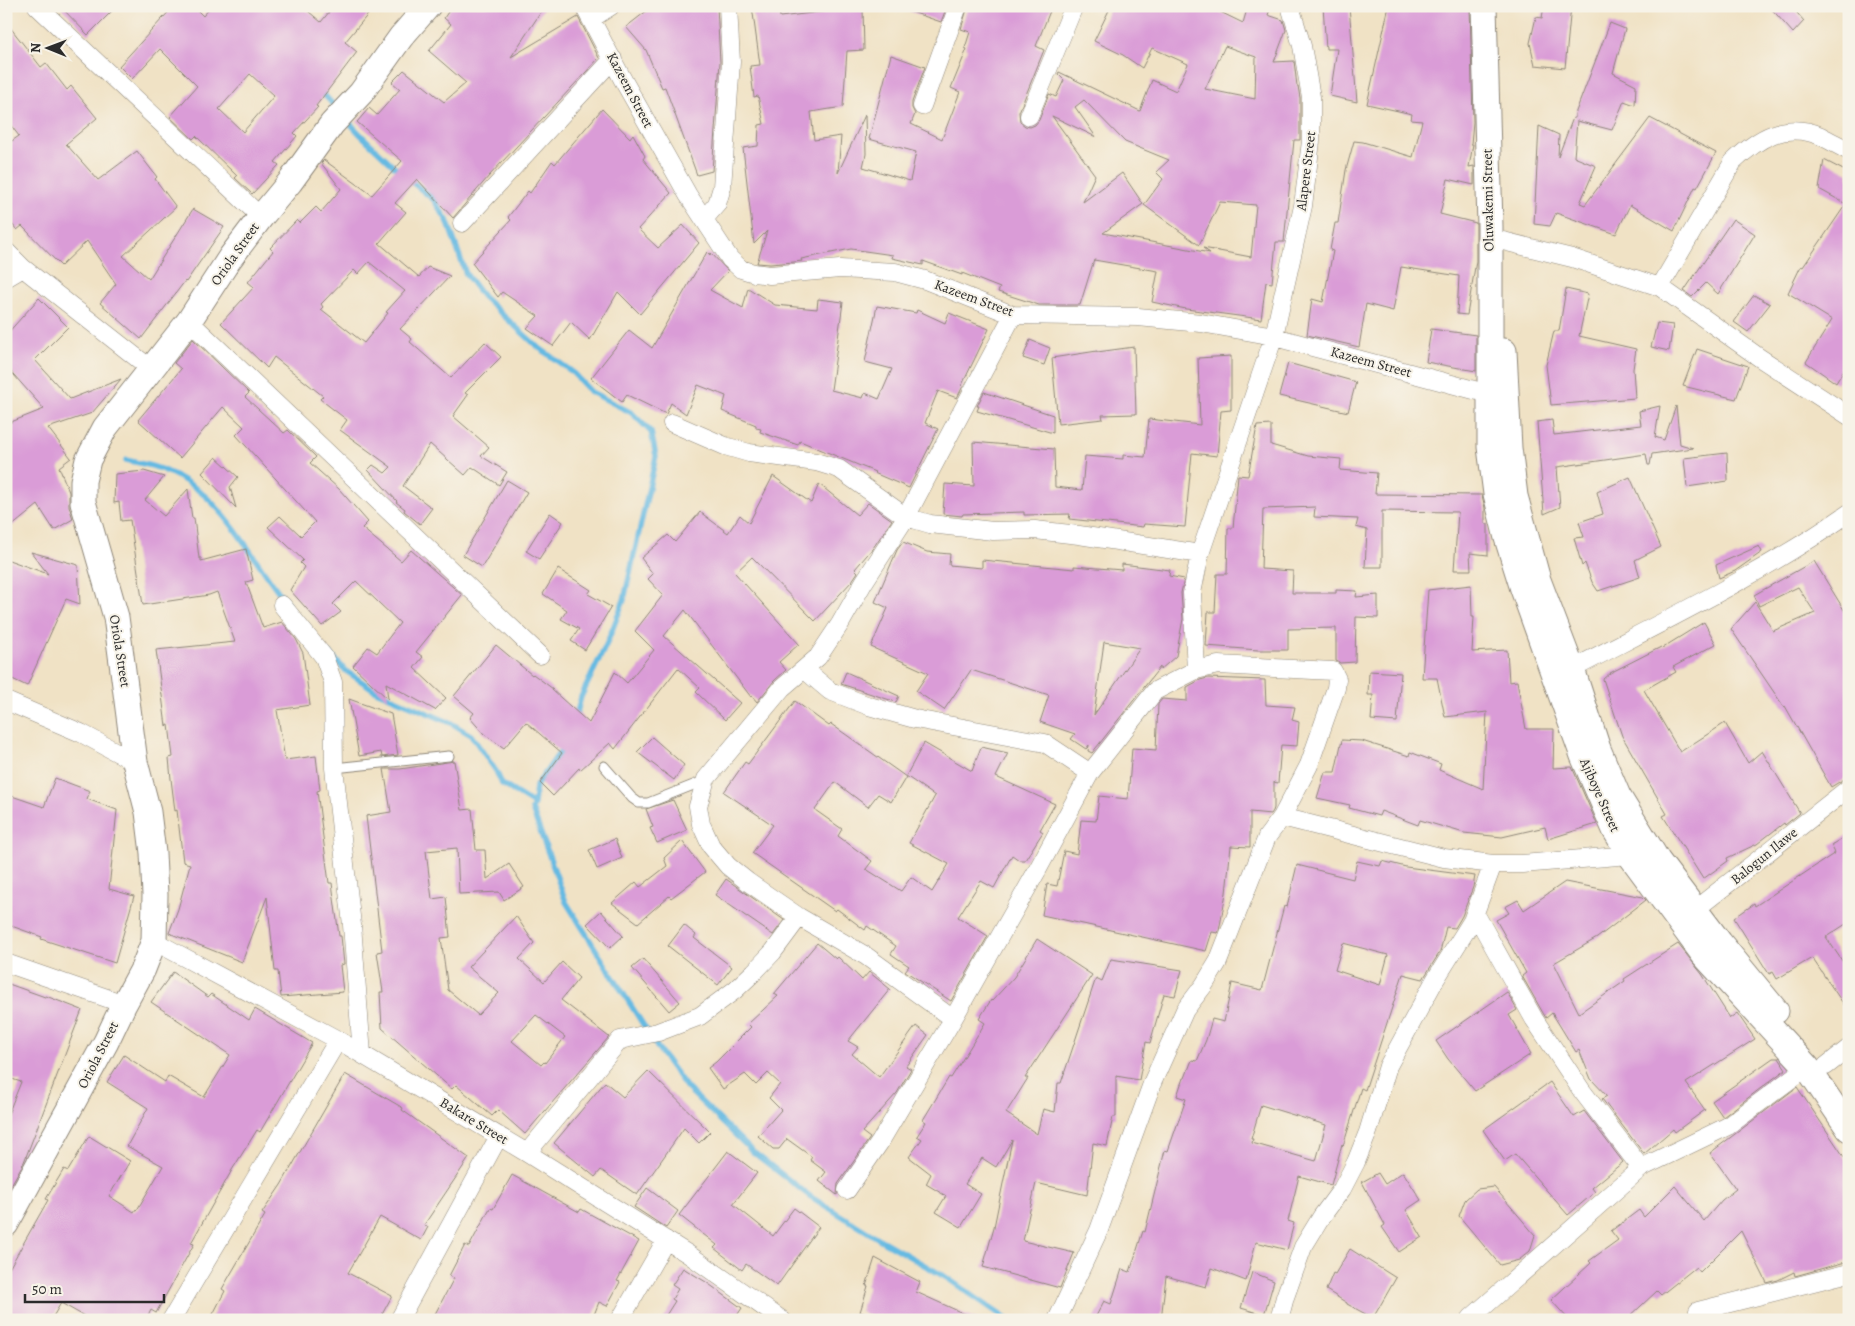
<svg xmlns="http://www.w3.org/2000/svg" width="1855" height="1326" viewBox="0 0 1855 1326" font-family="Alegreya,serif">
  <rect width="100%" height="100%" fill="#f7f3e8"/>
  <filter id="ink" filterUnits="userSpaceOnUse"><feTurbulence type="fractalNoise" baseFrequency=".02" numOctaves="2"/><feDisplacementMap in="SourceGraphic" scale="10" xChannelSelector="R" yChannelSelector="G"/><feConvolveMatrix kernelMatrix="1 2 1 2 8 2 1 2 1" color-interpolation-filters="sRGB"/></filter>
  <filter id="wash" filterUnits="userSpaceOnUse"><feTurbulence type="fractalNoise" baseFrequency=".0096" numOctaves="4" result="noise"/><feDisplacementMap in="SourceGraphic" scale="20" xChannelSelector="R" yChannelSelector="G"/><feGaussianBlur stdDeviation="1.12" result="paint"/><feColorMatrix in="noise" values="0 0 0 0 0 0 0 0 0 0 0 0 0 0 0 0 0 1.4 0 .05"/><feComposite in="paint" operator="in"/></filter>
  <g filter="url(#wash)">
    <rect width="100%" height="100%" fill="#f0e2c5"/>
    <g fill="none" stroke-linecap="round" stroke-linejoin="round">
      <!-- stream -->
      <path stroke="#66bae2" stroke-width="5.5" d="M1848 6 1849 7
        M319 89 338 110
        M346 119 361 135 400 172
        M407 178 433 199 447 220 466 274 483 297 538 347 571 371 591 392 632 413 651 432 656 456 624 600 607 643 581 697 575 720
        M126 460C138 463 152 465 163 470 225 494 248 555 287 603
        M330 654 346 671 376 691 451 723 471 735 496 771 502 784 534 804 532 809 566 902 659 1050 687 1088 753 1152 811 1197 879 1239 947 1278 1008 1320
        M534 804 536 786 564 746"/>
    </g>
    <g id="blocks">
      <!-- building -->
      <path fill="#da9cd7" fill-rule="evenodd" d="M60 6H117L88 35Z
        M174 6H193L203 16 212 6H302L321 22 334 6H375L345 42 357 52 316 106 318 107 294 133 297 136 275 162 279 165 252 194 235 178 237 176 196 136 193 139 170 117 197 86 160 49 132 79 119 66ZM250 74 274 96 243 132 219 109Z
        M452 6H545L511 57 578 17 599 58 489 176 453 218 417 179 395 203 406 212 379 243 419 277 428 267 450 276 400 329 412 339 410 342 451 378 485 342 501 357 465 393 468 395 453 416 489 447 481 456 507 472 499 485 472 467 465 475 430 444 403 486 432 508 420 524 404 511 405 509 396 502 397 501 368 470 373 465 385 473 391 467 340 430 347 420 320 399 323 396 274 357 267 368 221 323 254 287 248 282 273 251 270 248 297 220 300 223 316 207 321 212 341 189 321 163 324 160 372 195 402 161 357 122 369 108 377 115 400 89 392 82 404 70 444 102 466 83 429 51 451 24 444 18ZM369 262 405 291 386 312 388 313 364 343 321 309 323 307 321 304 354 270 358 274Z
        M653 6H717L720 62 712 171 697 175 665 87 662 88 646 50 626 27Z
        M752 6H779L780 17 836 10V8L863 9 864 50 847 51 843 107 811 112 814 140 841 136 838 173 865 115 866 154 863 167 910 181 916 152 869 139 891 55 925 67 912 102V108L915 114 911 124 942 139 960 92 951 88 967 49 965 48 970 32 961 29 968 6H1052L1036 46 1044 50 1019 112 1020 122 1025 126 1030 127 1035 125 1039 120 1049 94 1056 97 1064 80 1058 74 1059 72 1140 111 1152 80 1176 91 1188 64 1152 48 1142 68 1123 55 1094 41 1111 6H1208L1243 23 1248 6H1271L1268 15 1283 20 1286 30 1274 62 1294 61 1297 86H1298L1300 98V140H1294L1284 242H1276L1272 283 1266 282 1261 319 1186 309 1152 302 1158 271 1094 260 1080 305H1039L998 292 1000 288 962 273V275L923 261V265L892 258 893 255 851 249 801 259 802 261 794 262 770 264 757 263 767 231 754 244 743 148 758 146 759 125 764 124 758 96 754 97 750 66 760 65ZM1225 46 1256 57 1255 99 1205 89ZM1084 100 1125 142 1169 160 1156 172 1163 179 1144 205 1199 245 1220 202 1256 205 1251 257 1203 248 1210 253 1103 233 1143 204 1122 173 1083 202 1095 175 1052 116 1096 137 1075 107Z
        M903 6H947L941 22 903 9Z
        M1323 6H1349L1357 102 1330 96 1337 49H1326Z
        M1389 6H1470L1473 122 1471 144H1473L1469 167 1474 166V185L1448 179 1440 214 1476 223V261L1467 315 1457 314 1459 276 1401 267 1393 311 1366 304 1359 347 1307 335 1312 299 1323 302 1333 251 1330 250 1335 223H1338L1346 170 1354 141 1363 142 1413 157 1422 121 1411 120 1412 114 1367 104Z
        M1544 6H1571L1565 68 1535 65 1530 43 1536 17 1542 18Z
        M1769 6H1791L1804 21 1793 33Z
        M6 22 41 67 46 63 67 90 71 86 97 118 66 144 98 180 137 151 157 177 155 179 176 207 123 256 149 279 193 209 224 227 186 282 185 281 141 339 100 303 116 284 87 241 61 266 22 226 17 230 6 217V145L19 136 6 119Z
        M1610 23 1625 29 1613 73 1636 85 1635 105 1624 101 1612 130 1577 121 1574 157 1596 166 1580 203 1585 205 1650 118 1716 153 1697 188 1695 187 1674 231 1630 205 1616 234 1556 213 1550 226 1534 224 1539 126 1559 135 1558 157 1573 118H1575V114Z
        M602 109 630 138 633 134 645 156 643 159 671 193 638 229 658 248 683 225 699 243 640 314 618 292 590 340 571 322 553 346 527 328 538 316 502 292 498 297 472 263 511 220 508 217 528 191 530 193 552 161 555 164Z
        M1824 160 1849 173V361L1836 383 1806 362 1832 320 1788 293 1801 266 1803 267 1846 204 1819 189Z
        M1733 219 1755 234 1718 294 1706 283 1692 297 1684 291Z
        M707 252 710 255 711 253 728 271 710 290 743 308 748 288 775 305 817 309 818 299 843 302 831 390 863 398 865 393 879 399 892 369 865 362 877 306 916 313 917 310 945 323 949 313 989 329 962 385H961L963 386 957 398 938 391 925 423 938 429 909 488 874 473 875 472 800 441 798 445 760 432 761 429 756 428V425L722 411 726 396 698 385 686 414 671 403 666 414 627 395 622 402 591 378 629 330 652 348Z
        M1566 289 1588 294 1579 336 1636 349 1633 369 1635 398 1551 405 1546 365 1554 331H1559Z
        M1754 295 1770 304 1748 332 1734 322Z
        M39 298 68 327 35 360 70 399 121 379 92 413 48 428 71 458 59 467 69 492V506L73 519 54 530 38 505 6 531V424L44 409 6 366V335Z
        M1657 323 1673 325 1669 351 1651 347Z
        M1431 329 1476 335V371L1426 362Z
        M193 339 249 393 245 397 284 433 288 430 316 457 310 463 339 489 368 522 362 528 401 561 411 550 462 595 416 652 423 657 414 668 446 698 435 710 386 683 388 699 353 666 368 647 377 653 400 623 356 581 333 604 341 612 322 626 290 590 304 567 300 563 303 560 268 527 280 516 301 536 315 522 236 435 244 427 223 407 180 458 138 420 181 369 174 363Z
        M1030 340 1050 348 1044 365 1023 358Z
        M1134 347 1136 414 1102 415 1103 419 1058 424 1052 358 1097 351V352Z
        M1697 349 1748 366 1736 399 1683 386Z
        M1231 356V410L1221 411 1217 456 1192 453 1185 527 1144 524 1143 527 1116 524 1069 519 1070 514 1024 515V512L963 514 962 516 943 514 945 484 974 486 973 442 1054 449 1055 487 1082 490 1085 456 1123 459V455L1145 457 1149 419 1200 425 1198 358Z
        M1288 363 1356 382 1348 412 1279 396Z
        M984 392 1053 415V433L977 411 979 406H977Z
        M1660 406 1655 437 1664 440 1676 406 1680 444 1693 448 1652 454 1650 465H1648L1646 454 1557 467 1560 507 1544 514 1537 422 1552 420 1554 435 1641 425 1639 411Z
        M1271 425V445L1308 456 1341 459 1340 470 1377 473 1375 494 1482 495 1485 508V524H1488V555L1470 553 1471 570H1454L1458 512 1382 511V567H1365L1367 530 1356 527 1358 519 1314 517 1315 507 1263 509 1261 569 1293 571 1292 593H1336V590L1357 591 1356 597 1378 595V618L1356 617 1355 662 1340 663 1336 661V628L1288 629V650H1258L1206 646 1208 612H1215L1217 574H1227L1228 528H1233L1238 475 1248 476 1257 426Z
        M1727 453 1728 481 1687 487 1684 458Z
        M216 457 238 477 230 487 236 508 202 473Z
        M144 471 164 477 145 500 164 516 188 489 192 518H194L199 558H201V561L246 549 253 580 246 582 263 628 282 622 296 639 303 653 310 705 277 710 285 760 316 756 320 790 317 791 329 883H332L339 936H341L344 964 340 965 343 992 281 997 278 971H275L267 897 242 962 169 933 178 909 190 864 183 862 177 810 175 811 171 779 169 758 173 757 169 725 166 726 156 650 235 642 217 592 209 595 143 605 130 520 121 521 119 502 114 503 115 474Z
        M773 476 811 503 819 484 857 515 868 503 892 520 873 548 855 569 858 572 852 581 815 621 752 557 735 573 799 644 779 662 786 670 774 681 757 702 752 696 751 697 685 610 664 636 740 703 725 720 696 692 700 688 678 668 615 749 610 743 580 770 579 768 553 796 540 783 562 753 526 722 504 748 484 734 470 718 474 713 454 696 496 645 532 675 533 674 553 689 552 690 589 723 615 672 627 683 654 650 635 631 663 595 648 579 653 574 641 558 668 535 675 542 700 512 728 533 740 515 749 523Z
        M1630 477 1661 547 1635 560 1640 577 1598 591 1592 582 1585 563 1582 566 1574 538 1584 537 1579 522 1603 514 1597 492Z
        M507 480 527 492 482 567 463 555Z
        M550 513 563 522 539 559 526 551Z
        M903 542 927 552 950 554 949 565 982 568V560L1074 569V566L1122 570V564L1170 570 1169 576 1184 579 1181 593 1183 619 1176 656 1160 670V667L1092 753 1088 751 1089 745 1086 749 1071 739 1075 734 1040 722 1049 695 971 670 944 710 916 691 928 673 871 647 888 608 875 602 897 550ZM1104 642 1140 648 1094 715Z
        M1759 546 1762 552 1735 571 1719 578 1716 565Z
        M31 552 78 565 80 604 66 599 27 686 6 676V559L48 574Z
        M1814 561 1849 618V776L1831 787 1785 706 1784 707 1731 629 1755 602 1773 631 1815 613 1798 587 1759 606 1754 595Z
        M558 569 591 590 588 594 611 607 585 650 571 641 579 629 561 619 567 610 543 594Z
        M1471 585 1472 617H1474L1472 652 1507 650 1509 682 1517 681 1526 729H1554L1553 768 1572 767 1597 824 1548 839 1545 827 1502 837 1464 833 1420 820 1418 825 1381 811 1379 816 1349 808 1350 805 1317 798 1325 772H1335L1342 740 1362 741 1409 756 1410 752 1441 764 1439 770 1483 789 1487 712 1445 717 1437 678H1422L1428 590Z
        M1704 622 1716 644 1673 667 1676 672 1644 690 1680 752 1725 723 1748 763 1762 751 1800 813 1785 825 1784 823 1757 844 1727 858 1728 861 1703 879 1663 816 1667 814 1622 736 1603 679 1610 673 1661 647 1662 648Z
        M1369 671 1401 673 1397 722 1371 720 1373 695H1368Z
        M846 672 899 696 896 702 841 684Z
        M1208 678 1265 680 1266 705 1295 707 1292 720 1299 722 1297 746 1281 745 1278 783 1274 782V808L1273 811 1271 814 1250 812V847L1231 846 1226 893 1219 931 1218 933 1212 932 1206 951 1042 915 1047 884 1057 886 1064 851 1077 854 1081 820 1096 821 1099 796 1128 799 1132 748 1156 750 1158 704 1162 699 1187 701V687L1200 680Z
        M349 699 391 714 398 755 382 757 381 752 359 756Z
        M795 701 829 726 831 724 906 777 891 802 878 794 868 807 835 782 815 810 842 829 838 836 872 861 866 869 901 891 911 877 932 892 949 864 909 843 935 796 906 776 924 743 972 771 981 747 1008 753 996 777 1055 804 1040 830 1043 832 1025 860H1019L1012 855 994 888 981 881 958 917 988 936 951 1001 905 971 909 966 891 954 896 946 867 926 865 930 837 909 835 911 752 853 773 825 724 792 745 762 748 764Z
        M652 737 684 765 674 780 637 752Z
        M454 761 462 810 472 809 476 850H485L487 879 509 864 524 887 504 900 499 892 459 894 457 848 426 851 432 899 446 897 450 937 441 938 448 990 478 1015 499 993 468 967 516 916 534 943 519 959 544 982 562 962 579 978 561 1000 609 1037 525 1134 498 1110 492 1116 456 1085 452 1089 382 1028 380 992H383L377 952 382 951 366 816 391 812 384 769H400ZM536 1015 565 1037 545 1063 544 1062 541 1065 512 1041Z
        M55 778 90 791 87 799 117 810 109 889 134 896 115 963 41 939 42 937 6 924V794L44 807Z
        M673 800 687 830 657 843 650 828 653 827 646 809Z
        M1849 834V922L1826 937 1849 971V1012L1812 958 1777 979 1773 972 1769 974 1734 918 1754 904 1755 906 1835 853 1831 845Z
        M615 839 622 858 597 869 589 850Z
        M682 841 705 872 671 898 669 896 638 923 612 903 636 882 640 887 667 866 664 858Z
        M1357 861 1380 866 1382 861 1406 867 1475 876 1473 887 1462 916 1455 928 1446 927 1440 952 1423 979 1403 974 1365 1090 1361 1088 1343 1146 1342 1144 1331 1185 1299 1176 1288 1221 1294 1223 1287 1250 1256 1242 1246 1281 1212 1268 1206 1287 1166 1276 1161 1320H1094L1104 1301 1111 1304 1122 1269 1130 1272 1143 1231 1145 1232 1165 1150 1168 1151 1186 1099 1177 1096 1183 1078H1185L1192 1060 1197 1061 1206 1040 1212 1019 1224 1022 1232 983 1262 990 1284 906 1287 907 1297 865 1353 879ZM1343 943 1388 955 1380 985 1335 970ZM1261 1105 1326 1125 1316 1161 1252 1143 1253 1139H1251Z
        M726 879 784 920 773 935 715 895Z
        M1565 882 1643 897 1646 900 1597 938 1554 963 1579 1013 1625 981 1624 979 1678 944 1702 974 1730 1018 1737 1013 1755 1039 1686 1083 1705 1110 1675 1132 1673 1129 1644 1154 1602 1099 1607 1096 1591 1079 1579 1050 1576 1052 1552 1013 1546 1018 1543 1013 1522 976 1526 973 1496 920 1509 913 1505 907 1518 900 1524 910Z
        M601 911 623 936 610 948 587 924Z
        M684 925 696 935 694 938 732 967 718 985 668 946Z
        M1037 939 1092 975 1025 1078H1028L1006 1113 1037 1134 1043 1109 1055 1112 1058 1083H1061L1096 978 1102 981 1111 959 1182 970 1175 996 1164 994 1150 1043 1146 1042 1139 1080 1116 1076V1117H1113L1107 1146 1093 1143 1087 1195 1036 1183 1023 1241 1074 1253 1060 1288 983 1267 994 1227 1012 1140 996 1167 982 1158 965 1184 981 1194 961 1227 936 1212 946 1196 926 1184 931 1174 909 1157 922 1139 917 1136 926 1122 923 1120 949 1077 951 1078 985 1023 979 1019 991 1000 992 1001 1014 977Z
        M817 943 836 959 838 957 862 980 869 972 890 989 848 1041 858 1047 852 1054 879 1077 916 1026 928 1035 906 1066 911 1069 897 1093 862 1132 870 1138 838 1184 837 1195 819 1181 826 1172 810 1160 812 1157 787 1139 779 1149H773L758 1136 781 1110 769 1098 780 1084 768 1073 756 1085 745 1074 723 1089 708 1068 716 1062 751 1027 748 1024 778 996 774 994Z
        M643 959 680 1002 669 1011 632 968Z
        M173 972 208 997 211 994 249 1020 255 1009 312 1043 260 1132 257 1130 232 1170 191 1243 194 1244 156 1313 151 1310 146 1320H91L61 1303 51 1320H12L6 1316V1274L48 1200 46 1199 64 1169 68 1171 89 1136 130 1161 109 1196 134 1212 136 1209 137 1210 163 1166 127 1146 148 1108 107 1082 124 1055 165 1082 168 1076 204 1097 230 1055 151 1002Z
        M6 983 45 997 46 996 82 1010 24 1162 6 1194V1119L21 1082 6 1077Z
        M1507 992 1517 1010 1509 1015 1531 1054 1475 1091 1448 1059 1436 1041Z
        M1773 1058H1779L1786 1069 1723 1117 1712 1101Z
        M648 1071 710 1132 699 1143 684 1128 637 1195 601 1170 595 1177 554 1143 605 1082 623 1097Z
        M345 1074 403 1108 402 1110 469 1158 424 1225 428 1227 421 1240 380 1217 348 1273 392 1296 379 1320H210L225 1291 222 1289 265 1215 262 1213 281 1185Z
        M1550 1082 1574 1117 1584 1111 1623 1162 1592 1188 1595 1192 1568 1215 1515 1154 1505 1161 1483 1130Z
        M1797 1087 1849 1164V1261L1795 1276 1794 1272 1778 1280 1767 1283 1741 1231 1700 1272 1696 1267 1661 1295 1657 1291 1626 1320H1569L1551 1300 1591 1263 1589 1261 1618 1240 1611 1231 1639 1210 1644 1217 1675 1186 1704 1221 1722 1200 1736 1189 1710 1153Z
        M728 1151 757 1173 733 1204 773 1236 794 1208 819 1227 777 1286 746 1264 742 1270 714 1248 717 1245 679 1215Z
        M1403 1172 1421 1200 1406 1210 1422 1237 1399 1252 1382 1227 1385 1225 1362 1182 1378 1173 1385 1184Z
        M512 1175 579 1212 581 1209 639 1241 617 1281 620 1282 607 1306 599 1302 592 1320H445L435 1314 454 1278 449 1276 465 1245 469 1247 490 1208 493 1209Z
        M1494 1187 1535 1235 1530 1251 1519 1260 1500 1265 1459 1216 1465 1200 1477 1189Z
        M647 1188 678 1211 666 1228 634 1207Z
        M1350 1249 1396 1278 1373 1318 1347 1304V1303L1326 1290 1333 1273 1335 1274Z
        M875 1258 920 1282 916 1292 978 1320H883L860 1312 868 1286H866Z
        M683 1268 706 1282 742 1308 734 1320H663L675 1301 672 1299 678 1289 672 1285Z
        M1252 1272 1274 1281 1264 1315 1241 1308Z"/>
    </g>
  </g>
  <g filter="url(#ink)">
    <use href="#blocks" fill-opacity="0" stroke="#8e8678" stroke-width="1"/>
    <g fill="none" stroke-linecap="round" stroke-linejoin="round">
      <!-- lane casing -->
      <g stroke="#8e8678" stroke-width="11">
        <path id="lane" d="M604 766 632 798 639 803H648L706 780
          M334 768 449 756"/>
      </g>
      <!-- street casing -->
      <g stroke="#8e8678" stroke-width="19">
        <path id="street" d="M37 6 261 217
          M584 6 623 80 688 195 730 259 741 269 754 273 770 275 840 269 895 272 925 280 1013 315 1138 317 1201 323 1263 334 1489 394H1500
          M591 19 611 6
          M922 106 958 6
          M1029 116 1074 6
          M704 219 717 204 722 187 731 62 728 6
          M462 223 613 59
          M1503 241 1572 258 1660 287 1760 358 1849 416
          M6 251 23 268 151 369
          M6 278 23 268
          M1660 287 1733 162C1758 138 1785 121 1821 136 1830 141 1840 146 1849 151
          M189 321 540 655
          M672 423 725 446 749 453 816 462 839 469 906 517 930 524 993 531 1035 530 1079 535 1200 554
          M282 605 324 657 333 682 334 768 352 925 362 1054
          M1572 669C1666 620 1762 574 1849 513
          M805 670 830 691 869 706 915 719 1045 743 1090 773
          M1196 670 1192 593 1200 554 1274 336 1303 206 1311 141V97L1302 46 1290 6
          M6 701 81 733 135 762
          M1282 817 1444 858 1493 864H1522L1630 855
          M1475 913 1534 1019 1582 1091 1641 1168
          M1687 916 1849 788
          M154 941 338 1040 527 1153 688 1254 782 1320
          M6 963 124 1004
          M953 1019 866 956 799 917 748 882 728 866 711 846 701 824 698 806 706 779 782 688 818 657 840 624 864 582 906 517 1013 315
          M1826 1066 1849 1048
          M527 1153 620 1040 658 1032 700 1016 735 990 754 972 773 952 799 917
          M847 1190 880 1142 953 1019 1038 869 1090 773 1155 691 1196 670 1218 665 1333 671 1337 679 1336 688 1309 765 1282 817 1267 837 1218 962 1204 985 1185 1010 1153 1081 1099 1230 1057 1320
          M1698 1311 1849 1273
          M1471 1318 1641 1168 1728 1126 1807 1067
          M171 1320 338 1040
          M399 1320 499 1136
          M620 1320 666 1240
          M1279 1320 1285 1297 1303 1247 1322 1216 1342 1189 1356 1162 1368 1132 1388 1066 1435 980 1472 921 1493 864"/>
      </g>
      <!-- secondary casing -->
      <g stroke="#8e8678" stroke-width="27">
        <path id="secondary" d="M1484 6 1490 226V447L1496 494 1507 538 1523 589 1583 756 1615 830 1630 855 1704 955 1807 1067 1849 1129
          M1504 351 1509 448 1515 496 1538 580 1572 669 1598 749 1618 796 1658 861 1720 943 1776 1011
          M6 1224 106 1042 124 1004 143 969 154 941 155 895 153 853 148 812 135 762 116 617 83 502V481L88 460 105 428 189 321 230 258 261 217 290 182 332 124 361 93 401 37 428 6"/>
      </g>
      <!-- lane -->
      <use href="#lane" stroke="#fff" stroke-width="9"/>
      <!-- street -->
      <use href="#street" stroke="#fff" stroke-width="18"/>
      <!-- secondary -->
      <use href="#secondary" stroke="#fff" stroke-width="25"/>
    </g>
  </g>
  <g text-anchor="middle" dominant-baseline="central" stroke-width="4" stroke-linejoin="round" paint-order="stroke">
    <!-- street labels -->
    <g font-size="14" fill="#2b2b2b" stroke="#f7f3e8">
      <text transform="translate(630 90) rotate(62)">Kazeem Street</text>
      <text transform="translate(1306 171) rotate(-83)">Alapere Street</text>
      <text transform="translate(1488 200) rotate(-91)">Oluwakemi Street</text>
      <text transform="translate(235 254) rotate(-55)">Oriola Street</text>
      <text transform="translate(974 298) rotate(20)">Kazeem Street</text>
      <text transform="translate(1371 362) rotate(15)">Kazeem Street</text>
      <text transform="translate(120 651) rotate(81)">Oriola Street</text>
      <text transform="translate(1600 795) rotate(66)">Ajiboye Street</text>
      <text transform="translate(1764 856) rotate(-39)">Balogun Ilawe</text>
      <text transform="translate(98 1055) rotate(-63)">Oriola Street</text>
      <text transform="translate(474 1121) rotate(31)">Bakare Street</text>
    </g>
  </g>
  <!-- margin -->
  <rect width="1855" height="1326" fill="none" stroke="#f7f3e8" stroke-width="25"/>
  <!-- north arrow -->
  <g transform="translate(48 48) rotate(271)" stroke="#f7f3e8" stroke-width="4" paint-order="stroke">
  <path d="M0-4L9 19L0 12L-9 19Z" fill="#2b2b2b"/>
  <text y="-8" font-size="14" font-weight="bold" text-anchor="middle" fill="#2b2b2b">N</text>
  </g>
  <!-- scale -->
  <path d="M25 1294v8h139v-8" fill="none" stroke="#2b2b2b" stroke-width="2.5"/>
  <text x="32" y="1294" font-size="15" fill="#2b2b2b" stroke="#f7f3e8" stroke-width="4" paint-order="stroke">50 m</text>
</svg>
